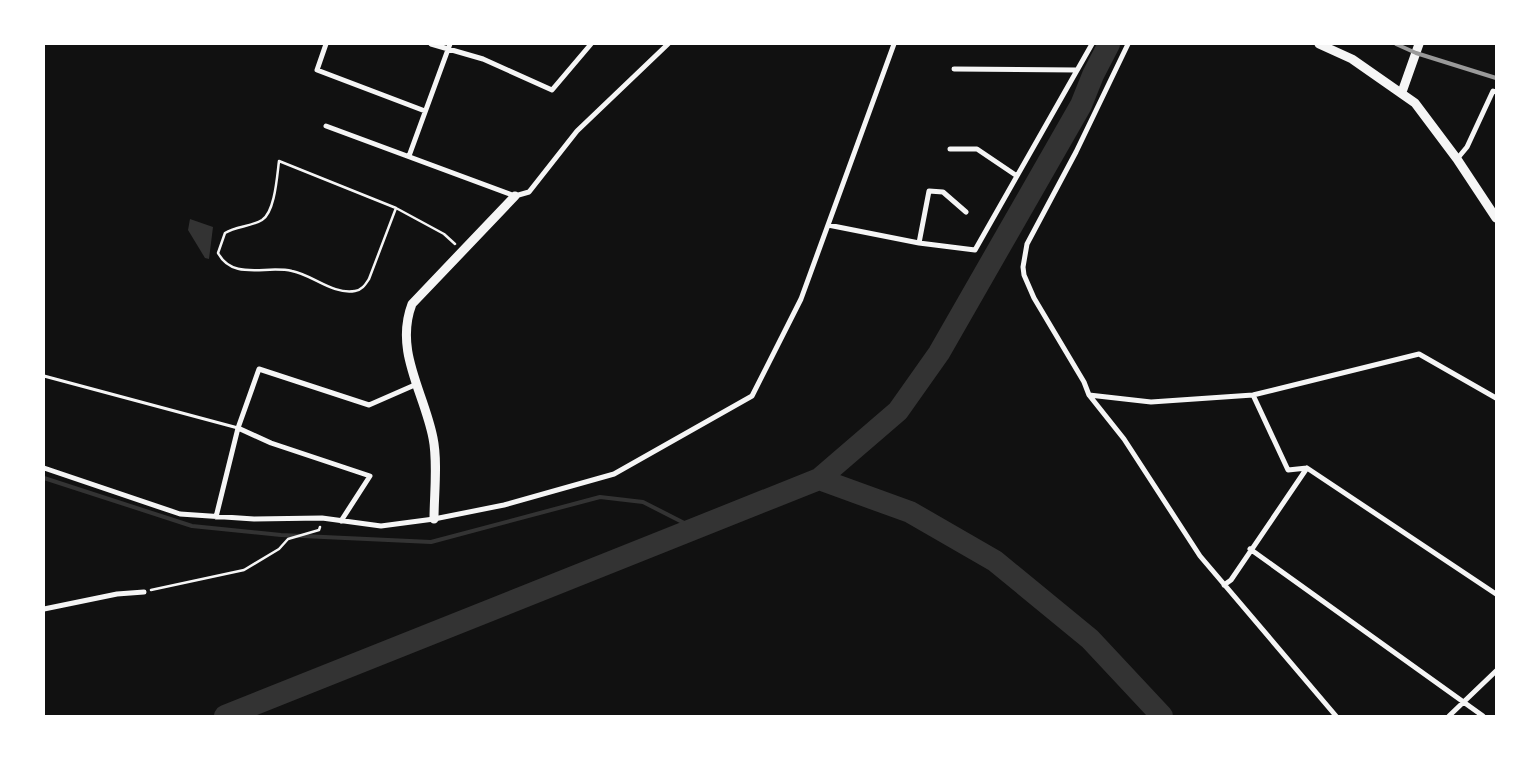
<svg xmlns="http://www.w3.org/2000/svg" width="1540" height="760" viewBox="0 0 1540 760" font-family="'DejaVu Sans',sans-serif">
  <rect width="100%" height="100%" fill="#111"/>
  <!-- water -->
  <path fill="#333" d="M190 219 213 227 209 259 205 258 188 230Z"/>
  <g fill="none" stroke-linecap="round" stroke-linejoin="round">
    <!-- stream -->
    <path stroke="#333" stroke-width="4" d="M44 478 192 526 281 535 431 542 600 497 643 502 694 528"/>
    <!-- river -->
    <path stroke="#333" stroke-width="22" d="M819 479 910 512 995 561 1090 639 1162 716
      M225 716 819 479 898 411 939 353 1081 105 1093 75 1109 44"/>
    <!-- path -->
    <path stroke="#f5f5f5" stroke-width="2.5" d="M396 208 279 161C277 176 275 212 262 220 250 227 236 226 225 233L218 253C233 281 266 265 292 271 313 275 333 295 355 291 362 290 365 285 369 279L396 208 444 234 455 244
      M151 590 244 570 279 549 288 539 319 530 320 527"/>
    <!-- service -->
    <path stroke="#f5f5f5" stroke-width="3" d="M44 376 238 428"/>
    <!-- minor -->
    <path stroke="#f5f5f5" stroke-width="5" d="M326 44 317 70 425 111
      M431 44 483 59 552 90 591 44
      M1128 44 1076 152 1027 244 1023 267 1024 275 1034 298 1084 382 1089 395 1124 439 1200 556 1336 716
      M954 69 1077 70
      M326 126 515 196 529 192 577 131 668 44
      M950 149H977L1017 176
      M409 156 450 44
      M1457 159 1467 147 1493 91 1496 92
      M828 225 919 243 975 250 1092 44
      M919 243 929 191 943 192 966 212
      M1089 395 1151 402 1253 395 1419 354 1496 398
      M1253 395 1288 470 1307 468 1496 594
      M238 428 259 369 369 405 417 384
      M44 468 180 514 254 519 322 518 381 526 434 519 504 505 614 474 752 396 801 299 894 44
      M216 517 238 428 271 443 370 476 341 521
      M1250 549 1483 716
      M1224 585 1231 580 1307 468
      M44 609 117 594 144 592
      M1449 716 1496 671"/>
    <!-- tertiary -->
    <path stroke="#f5f5f5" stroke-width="9" d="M1319 44 1352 59 1415 103 1457 159 1496 218
      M1402 92 1419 44
      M434 519C434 495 438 462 433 438 424 392 394 351 412 304L515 196"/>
    <!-- rail -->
    <path stroke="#9a9a9a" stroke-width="4" d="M1396 44 1416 53 1496 78"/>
  </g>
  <!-- border -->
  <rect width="1540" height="760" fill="none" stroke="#ffffff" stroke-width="90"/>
</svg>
